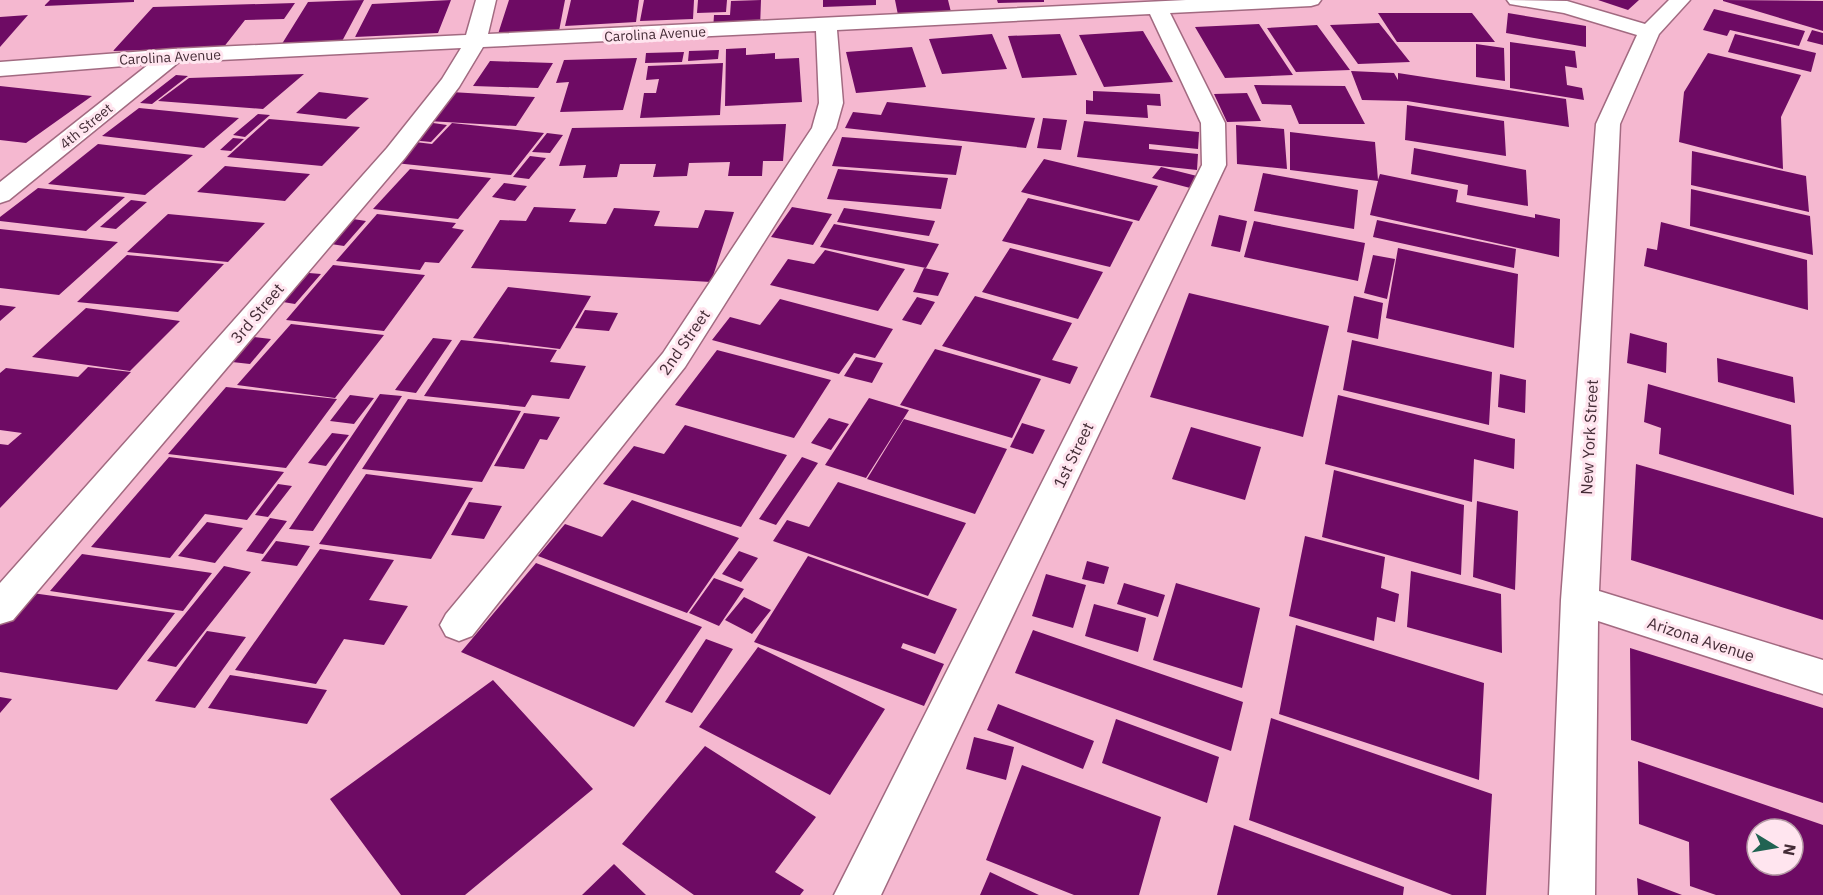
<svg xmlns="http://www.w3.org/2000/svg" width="1823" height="895" viewBox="0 0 1823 895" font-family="'IBM Plex Sans',sans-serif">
  <rect width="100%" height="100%" fill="#f5b8d0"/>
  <!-- building -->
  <path fill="#6e0b64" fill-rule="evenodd" d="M50 0H134V2L44 6Z
    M364 0 340 45 280 47 308 2Z
    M451 0 438 33 355 37 372 4Z
    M509 0H565L559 31 498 34Z
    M571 0H639L636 22 565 26Z
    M644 0H694L693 19 640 21Z
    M698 0H727L726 12 697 13Z
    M761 0 760 28 713 30 714 15H730L731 1Z
    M823 0H876V5L823 7Z
    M895 0H948L951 12 898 15Z
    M997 0H1044V2L998 3Z
    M1598 0H1639L1628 10Z
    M1723 0 1823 1V31L1723 1Z
    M295 3 284 19 245 20 223 48 113 51 153 7Z
    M1714 9 1805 31 1799 46 1730 30 1727 36 1703 30Z
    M1378 13H1472L1495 42H1397Z
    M1508 13 1586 26V47L1506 33Z
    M28 15 0 47V17Z
    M1379 23 1410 62 1358 64 1330 25Z
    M1259 24 1293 75 1225 78 1195 27Z
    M1317 25 1350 70 1296 72 1267 28Z
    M1812 30 1823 33V45L1807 41Z
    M1143 31 1173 82 1104 87 1079 35Z
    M992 34 1007 69 942 74 929 39Z
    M1060 34 1077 75 1022 78 1008 36Z
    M1735 34 1816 53 1811 72 1728 52Z
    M1510 42 1575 51 1577 68 1565 66 1567 85 1582 88 1584 100 1510 88Z
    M1476 44 1504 48 1505 81 1476 77Z
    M912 47 926 87 856 93 846 52Z
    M746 48V55L775 53V59L799 58 802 102 725 106 726 49Z
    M719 50 718 59 688 61 689 51Z
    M684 52 682 62 645 63 646 53Z
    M1708 53 1801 75 1781 117 1783 169 1679 142 1684 92Z
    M637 58 623 110 560 112 569 82 556 83 564 60Z
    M490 61 553 63 538 88 473 86Z
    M723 63 720 115 640 118 644 93H656L659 79 646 80 648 66Z
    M1351 71 1394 73 1398 80V73L1566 99 1569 127 1407 101 1362 100Z
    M304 74 263 109 158 101 189 78Z
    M176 75 188 76 152 104 140 103Z
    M1254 85 1345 86 1365 124H1299L1291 105 1262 104Z
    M0 86 92 96 26 143 0 140Z
    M1093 91 1160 94 1161 106 1147 105 1148 118 1086 114V100L1093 101Z
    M319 92 369 98 346 119 296 113Z
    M451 92 535 97 516 126 428 121Z
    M1247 93 1261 121 1227 122 1214 94Z
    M887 102 1035 118 1026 148 845 128 853 112 881 115Z
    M1407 105 1504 121 1506 156 1405 140Z
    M139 108 239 118 204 148 102 136Z
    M258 114 270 115 245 137 233 135Z
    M1043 118 1067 120 1061 150 1037 148Z
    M269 119 360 127 322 166 227 157Z
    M1084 121 1199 132 1198 149 1149 144V149L1198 154 1197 170 1077 157Z
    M426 122 447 125 431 142 410 140Z
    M452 123 544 133 511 175 395 163 415 142 432 144Z
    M786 124 783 161H763L762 176H728L730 162 689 163 687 176 653 177 656 164H620L617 177 583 178 586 165 559 166 572 128Z
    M1236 125 1284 129 1287 169 1237 164Z
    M1290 132 1375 142 1378 180 1380 174 1458 190 1456 202 1535 218V214L1560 219 1559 257 1370 215 1378 181 1290 170Z
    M547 133 563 135 550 153 532 152Z
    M842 137 962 146 956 175 832 166Z
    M233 138 244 139 231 151 220 150Z
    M98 144 193 155 145 195 48 184Z
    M1414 148 1526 170 1528 206 1467 195 1468 185 1411 174Z
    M1692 151 1806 176 1809 212 1691 185Z
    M530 156 546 158 529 179 513 177Z
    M1044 159 1158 186 1139 221 1021 192Z
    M225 166 310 174 285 201 197 192Z
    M1161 167 1201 177 1194 189 1152 178Z
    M410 169 491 178 458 219 373 209Z
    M838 169 948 178 941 209 827 199Z
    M1263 173 1358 190 1354 229 1254 211Z
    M504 183 527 186 515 201 492 197Z
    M38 188 125 197 86 231 0 221V217Z
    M1691 189 1810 216 1813 255 1690 226Z
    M1028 198 1133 222 1110 267 1002 241Z
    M131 200 147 202 116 229 100 227Z
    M534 207 576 209 569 222 606 224 614 208 660 211 654 226 698 228 705 210 734 212 711 282 471 268 500 220 526 221Z
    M792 207 832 214 813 245 771 237Z
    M844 208 935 221 929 236 837 222Z
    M168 214 265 223 228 262 127 252Z
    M377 214 456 223 452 228 464 230 439 263 425 262 420 270 336 261Z
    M1219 215 1247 221 1240 252 1211 246Z
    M353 219 366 221 344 246 331 244Z
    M1377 220 1516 249 1514 268 1373 237Z
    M1254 221 1365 243 1358 281 1244 257Z
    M1661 222 1807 260 1808 310 1644 266 1647 248 1657 250Z
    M834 224 939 244 926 268 820 247Z
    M0 229 118 242 59 295 0 288Z
    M1010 248 1103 272 1078 319 982 292Z
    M1398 248 1518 274 1514 348 1386 318Z
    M825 250 905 269 878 311 770 285 788 259 814 264Z
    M127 255 224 264 178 312 77 302Z
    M1373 255 1395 259 1387 299 1364 293Z
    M333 265 425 275 384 331 286 320Z
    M924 268 949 273 938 296 913 292Z
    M309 273 321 274 295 304 283 302Z
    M508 287 591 296 560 349 473 338Z
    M1189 293 1329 326 1303 437 1150 397Z
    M975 296 1072 323 1052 360 1078 367 1070 384 942 346Z
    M1354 296 1383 303 1378 339 1347 332Z
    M917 297 935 302 921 325 902 320Z
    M780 299 893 329 875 358 854 353 839 374 712 340 730 317 760 325Z
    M0 305 16 307 0 321Z
    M86 308 180 321 130 371 32 357Z
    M585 310 618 313 609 331 575 328Z
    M291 324 384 335 335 398 237 385Z
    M1630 333 1667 343 1666 373 1627 363Z
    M254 337 271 339 250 364 232 362Z
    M433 338 452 340 416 393 395 390Z
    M461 340 557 350 550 362 586 366 569 399 532 395 525 407 424 396Z
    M1352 340 1492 372 1489 425 1343 390Z
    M935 349 1041 379 1012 438 900 405Z
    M717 350 831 380 794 438 675 405Z
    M856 357 883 363 872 383 844 376Z
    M1717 358 1793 377 1795 403 1718 382Z
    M88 367 131 372 0 508V444L8 445 22 433 0 430V373L6 368 78 377Z
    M1500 374 1526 380 1525 413 1498 407Z
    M1648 384 1791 425 1794 495 1659 454 1661 428 1644 422Z
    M226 387 337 399 286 468 168 454Z
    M380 394 402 396 313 531 289 529Z
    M350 395 374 398 354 424 330 421Z
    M1338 395 1515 439 1514 469 1474 459 1472 502 1325 464Z
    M869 398 909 410 866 478 825 465Z
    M408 399 521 411 482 482 362 469Z
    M524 413 560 417 547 440 540 439 524 469 494 466Z
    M829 418 849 424 831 450 811 443Z
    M904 419 1007 449 975 514 867 479Z
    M1022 423 1045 430 1033 454 1010 447Z
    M685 425 787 455 741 527 603 484 634 446 664 454Z
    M1191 427 1261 447 1245 500 1172 479Z
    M332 433 349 435 326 466 308 463Z
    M169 457 284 472 247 520 205 514 170 558 91 547Z
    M802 457 818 463 776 525 759 519Z
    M1636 464 1823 518V620L1631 560Z
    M1334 470 1464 505 1461 575 1322 537Z
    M366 474 473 488 431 559 319 544Z
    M838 482 966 523 928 596 773 541 787 520 809 527Z
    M278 484 292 486 268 517 255 515Z
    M632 500 739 538 687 613 538 556 565 524 602 537Z
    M1477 501 1518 511 1515 590 1473 577Z
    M469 502 502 506 484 539 451 535Z
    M270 518 287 521 263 554 246 551Z
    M207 522 243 528 215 563 178 556Z
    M1305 536 1385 557 1381 588 1399 594 1395 622 1377 617 1374 641 1289 616Z
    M276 541 310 546 297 566 261 561Z
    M320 549 394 560 369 600 408 606 384 645 344 639 316 684 235 670Z
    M739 551 758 558 741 582 722 574Z
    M82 554 212 573 183 611 50 591Z
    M808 556 957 609 935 654 903 643 901 648 944 664 924 706 754 642Z
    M1087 561 1109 567 1104 584 1082 579Z
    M536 563 702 627 634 727 461 652Z
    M224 566 251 572 176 667 147 661Z
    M1411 571 1501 594 1502 653 1407 627Z
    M1046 574 1086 585 1073 628 1032 616Z
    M714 578 744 589 719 626 689 613Z
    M1124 583 1165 595 1158 617 1117 604Z
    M1176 583 1260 608 1242 688 1153 660Z
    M25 592 175 613 117 690 0 672V621Z
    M744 597 771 610 752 634 725 620Z
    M1094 604 1146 618 1138 652 1085 636Z
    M1296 625 1484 683 1479 780 1279 714Z
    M1033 630 1243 702 1231 751 1015 673Z
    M207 631 246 637 195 708 155 701Z
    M706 639 733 649 692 713 665 702Z
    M758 647 885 709 830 795 699 727Z
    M1630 648 1823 708V803L1631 740Z
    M230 675 327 690 307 724 208 708Z
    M493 680 593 789 465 895H401L330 799Z
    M0 697 12 699 0 713Z
    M998 704 1094 741 1083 769 987 730Z
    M1271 718 1492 794 1486 895H1452L1249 820Z
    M1116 719 1219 757 1207 803 1102 763Z
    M974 737 1014 747 1006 780 966 769Z
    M705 746 816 817 775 872 804 890 800 895H694L622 844Z
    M1638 761 1823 825V895H1716L1690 886 1689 842 1639 824ZM1757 829H1793V865H1757Z
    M1022 765 1161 817 1139 895H1074L986 860Z
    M1234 825 1404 887 1403 895H1217Z
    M614 864 646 895H582Z
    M990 872 1039 895H980Z
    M1637 878 1682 895H1638Z"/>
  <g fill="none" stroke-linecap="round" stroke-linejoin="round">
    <!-- minor casing -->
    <g stroke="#a26a81" stroke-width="3">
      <path id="minor" d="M476 0H496L488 34 1186 0H1321L1318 4 1311 6 1170 13 1225 123 1226 165 881 895H834L1202 165 1201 123 1150 14 837 30 843 103 836 128 685 367 472 636 459 641 446 636 440 625 446 614 663 353 812 128 819 103 816 31 483 47 459 87 405 158 13 620 0 624V583L387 148 442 79 461 48 179 62 9 200 0 203V182L149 64 0 76V62L173 49 466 35Z
        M1507 0 1567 1 1645 24 1669 0H1690L1659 34 1620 124 1599 591 1823 660V694L1598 621 1595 895H1549L1561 600 1596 124 1637 35 1564 13 1510 4Z"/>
    </g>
    <!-- minor -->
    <use href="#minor" fill="#fff" fill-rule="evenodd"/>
  </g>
  <g text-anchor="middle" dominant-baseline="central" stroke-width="6" stroke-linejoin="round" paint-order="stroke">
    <!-- far-street labels -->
    <g font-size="14" fill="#442c36" stroke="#ffe5ef">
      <text transform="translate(655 34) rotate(-3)">Carolina Avenue</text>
      <text transform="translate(170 57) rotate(-3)">Carolina Avenue</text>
      <text transform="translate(86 126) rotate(-39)">4th Street</text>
    </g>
    <!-- street labels -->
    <g font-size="16" fill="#442c36" stroke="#ffe5ef">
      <text transform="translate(257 313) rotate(-50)">3rd Street</text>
      <text transform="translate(684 342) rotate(-55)">2nd Street</text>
      <text transform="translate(1589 437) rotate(-87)">New York Street</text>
      <text transform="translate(1073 455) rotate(-64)">1st Street</text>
      <text transform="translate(1701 639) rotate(18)">Arizona Avenue</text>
    </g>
  </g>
  <!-- north arrow -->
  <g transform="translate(1775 847) rotate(101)"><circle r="28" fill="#ffe5ef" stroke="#b49ba5" stroke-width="1.5"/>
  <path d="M0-4.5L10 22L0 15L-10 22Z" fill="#216352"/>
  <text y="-9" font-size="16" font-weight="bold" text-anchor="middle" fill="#442c36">N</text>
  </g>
</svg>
